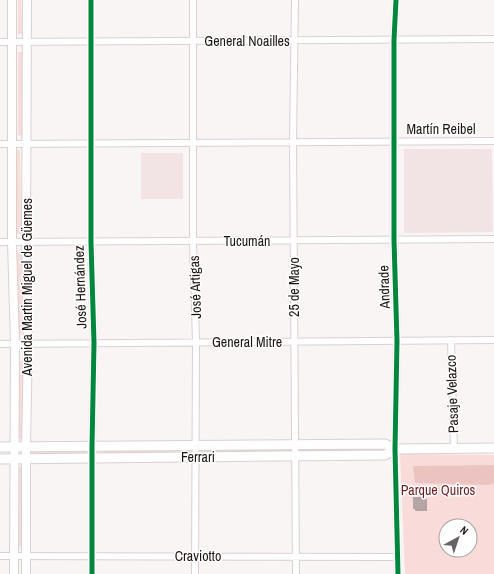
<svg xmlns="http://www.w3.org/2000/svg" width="494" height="574" viewBox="0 0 494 574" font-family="'Archivo Narrow',sans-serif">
  <defs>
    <filter id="shadow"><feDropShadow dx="2" dy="2" stdDeviation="0" flood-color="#0004"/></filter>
  </defs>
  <rect width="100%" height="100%" fill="#faf5f5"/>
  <!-- built -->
  <path fill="#f2e4e4" d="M404 149H492L493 232 404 233Z
    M141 153H183V199H141Z"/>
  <!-- green -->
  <path fill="#f9dbd9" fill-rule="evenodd" d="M18 0H21L22 34H18Z
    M18 52H22V136L18 135Z
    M17 150H20L21 234H17Z
    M17 252H21L22 335H18Z
    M19 361H23V439H19Z
    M390 447V453H303V448Z
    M86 449V455H31V450Z
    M190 449V454L103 455V450Z
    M291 449V454L204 455V450Z
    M400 454 494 455V574H405ZM446 526H470V550H446Z
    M19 467H23V546H19Z"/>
  <!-- forest -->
  <path fill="#ebc4c2" d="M494 465V483L490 485 415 483 413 466Z"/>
  <!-- building -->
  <path fill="#b5a6a6" filter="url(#shadow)" d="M413 497H425V509H413Z"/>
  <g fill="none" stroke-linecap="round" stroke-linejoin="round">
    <!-- minor casing -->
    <g stroke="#d8d1d0" stroke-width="8">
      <path id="minor" d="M91 0V242L94 343 92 446V574
        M193 0V241L196 342 195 574
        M295 0 293 142 296 574
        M396 0 394 40V240L397 341 395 449 398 574
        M0 42 494 39
        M0 144 494 141
        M0 242 494 239
        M451 340 454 449
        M0 344 494 340
        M0 556 397 557"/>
    </g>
    <!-- tertiary casing -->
    <g stroke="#d8d1d0" stroke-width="10">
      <path id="tertiary" d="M12 0V242L15 344 14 574
        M26 574V447L28 343 26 242 27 0"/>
    </g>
    <!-- secondary casing -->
    <g stroke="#d8d1d0" stroke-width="11">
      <path id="secondary" d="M0 447 385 444 395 449
        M0 459 385 455 395 449 494 448"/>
    </g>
    <!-- minor -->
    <use href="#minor" stroke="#fefefe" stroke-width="6"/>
    <!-- tertiary -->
    <use href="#tertiary" stroke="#fefefe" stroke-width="8"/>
    <!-- secondary -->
    <use href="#secondary" stroke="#fefefe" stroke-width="9"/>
    <!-- cycleway casing -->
    <g stroke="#fff" stroke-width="8">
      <path id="cycleway" d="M91 0V242L94 343 92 446V574
        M396 0 394 40V240L397 341 395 449 398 574"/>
    </g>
    <!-- cycleway -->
    <use href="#cycleway" stroke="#00873e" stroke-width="5"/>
  </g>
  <g text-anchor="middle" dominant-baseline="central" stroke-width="3" stroke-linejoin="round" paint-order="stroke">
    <!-- street labels -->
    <g font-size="14" fill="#1d1514" stroke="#fff">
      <text x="247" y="41">General Noailles</text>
      <text x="441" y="129">Martín Reibel</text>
      <text x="247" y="241">Tucumán</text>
      <text transform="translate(27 287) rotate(-90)">Avenida Martin Miguel de Güemes</text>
      <text transform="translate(80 287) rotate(-92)">José Hernández</text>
      <text transform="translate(195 287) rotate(-92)">José Artigas</text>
      <text transform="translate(294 287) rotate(-90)">25 de Mayo</text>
      <text transform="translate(384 287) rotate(-92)">Andrade</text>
      <text x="247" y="342">General Mitre</text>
      <text transform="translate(452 394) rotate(-92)">Pasaje Velazco</text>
      <text x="198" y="457">Ferrari</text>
      <text x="198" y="556">Craviotto</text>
    </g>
    <!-- park labels -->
    <g font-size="14" fill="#6c1d21" stroke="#fff">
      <text x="438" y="490">Parque Quiros</text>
    </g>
  </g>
  <!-- north arrow -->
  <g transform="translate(458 538) rotate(40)"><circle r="19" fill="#ffffff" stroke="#a5a1a1"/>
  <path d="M0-3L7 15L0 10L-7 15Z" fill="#6a6363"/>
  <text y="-6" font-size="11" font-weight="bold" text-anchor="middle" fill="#1d1514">N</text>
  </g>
</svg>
